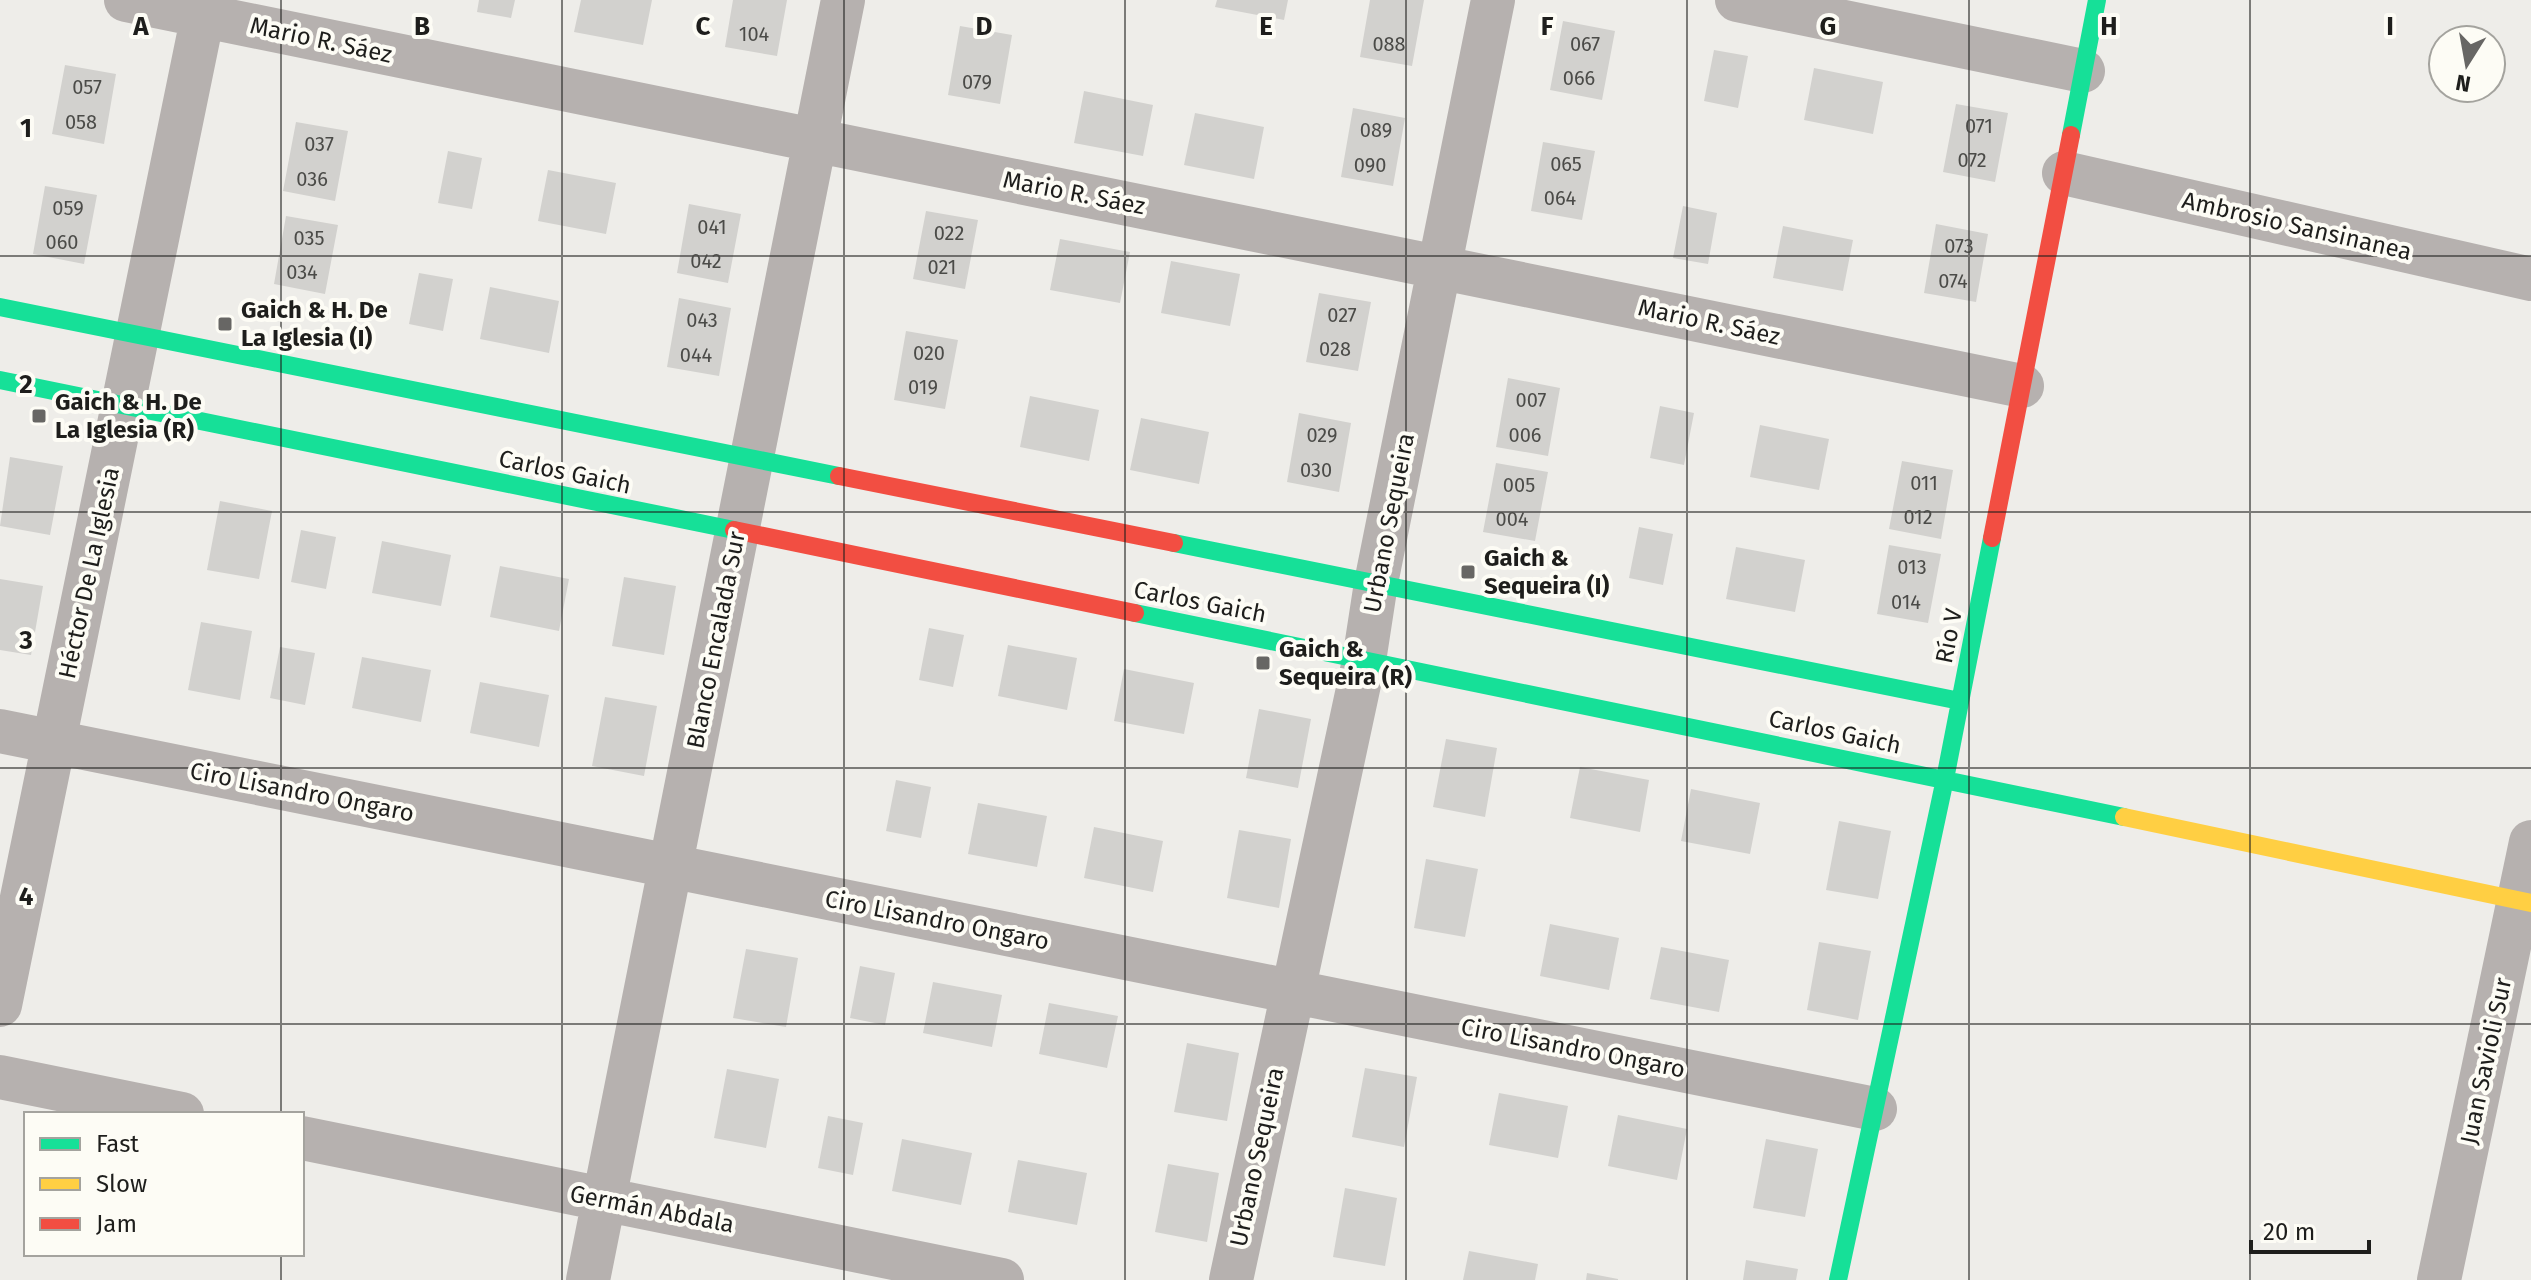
<svg xmlns="http://www.w3.org/2000/svg" width="2531" height="1280" viewBox="0 0 2531 1280" font-family="'Fira Sans',sans-serif">
  <rect width="100%" height="100%" fill="#eeede9"/>
  <!-- building -->
  <path fill="#d2d1ce" d="M479 0H515L511 18 477 12Z
    M581 0H652L643 45 574 32Z
    M733 0H787L777 56 725 47Z
    M1217 0H1288L1284 20 1215 7Z
    M1370 0H1424L1412 66 1360 57Z
    M1563 21 1615 31 1602 100 1550 90Z
    M960 26 1012 35 1000 104 948 95Z
    M1714 50 1748 56 1738 108 1704 101Z
    M65 65 116 74 104 144 52 134Z
    M1814 68 1883 82 1873 134 1804 120Z
    M1084 91 1153 105 1143 156 1074 143Z
    M1956 104 2008 113 1995 182 1943 172Z
    M1353 108 1405 118 1393 186 1341 177Z
    M1195 113 1264 127 1254 179 1184 165Z
    M296 122 348 131 335 201 283 191Z
    M1543 142 1595 151 1582 220 1531 211Z
    M448 151 482 158 472 209 438 203Z
    M548 170 616 183 606 234 538 221Z
    M45 186 97 195 84 264 33 254Z
    M689 204 741 214 728 283 677 273Z
    M1683 206 1717 213 1708 264 1673 258Z
    M926 211 978 220 965 289 913 279Z
    M286 216 338 225 325 294 274 284Z
    M1936 224 1988 234 1976 302 1924 293Z
    M1783 226 1853 240 1843 291 1773 278Z
    M1060 239 1130 252 1120 303 1050 290Z
    M1171 261 1240 274 1230 326 1161 313Z
    M419 273 453 279 443 331 409 324Z
    M490 287 559 301 549 353 480 339Z
    M1319 293 1371 302 1358 371 1306 362Z
    M679 298 731 308 719 376 667 367Z
    M906 331 958 340 945 409 894 400Z
    M1508 378 1560 388 1548 456 1496 447Z
    M1030 396 1099 410 1089 461 1020 447Z
    M1660 406 1694 413 1684 465 1650 458Z
    M1299 413 1351 423 1339 492 1287 482Z
    M1141 418 1209 432 1199 484 1130 470Z
    M1760 425 1829 439 1819 490 1750 477Z
    M10 457 63 466 50 535 0 526Z
    M1902 461 1953 470 1941 539 1889 529Z
    M1496 463 1548 472 1535 541 1483 532Z
    M220 501 272 511 259 579 207 570Z
    M1639 527 1673 534 1663 585 1629 578Z
    M301 530 336 537 326 589 291 582Z
    M382 541 451 555 441 606 372 593Z
    M1889 545 1941 554 1928 623 1877 614Z
    M1736 547 1805 560 1795 612 1726 599Z
    M500 566 569 579 559 631 490 617Z
    M624 577 676 586 664 655 612 646Z
    M0 579 43 586 31 655 0 650Z
    M201 622 252 631 240 700 188 690Z
    M929 628 964 635 953 687 919 680Z
    M1008 645 1077 658 1067 710 998 696Z
    M280 647 315 653 305 705 270 698Z
    M362 657 431 670 421 722 352 708Z
    M1124 669 1194 683 1184 734 1114 721Z
    M480 682 549 695 539 747 470 733Z
    M605 697 657 706 644 776 592 766Z
    M1259 709 1311 719 1298 788 1246 778Z
    M1446 739 1497 748 1485 817 1433 807Z
    M1580 767 1649 780 1640 832 1570 818Z
    M896 780 931 787 921 838 886 831Z
    M1691 789 1760 803 1750 854 1681 841Z
    M978 803 1047 816 1037 867 968 854Z
    M1839 821 1891 831 1878 899 1826 890Z
    M1094 827 1163 841 1153 892 1084 878Z
    M1239 830 1291 839 1279 908 1227 898Z
    M1426 859 1478 869 1465 937 1414 928Z
    M1550 924 1619 938 1609 990 1540 976Z
    M1819 942 1871 951 1858 1020 1807 1010Z
    M1661 947 1729 960 1719 1012 1650 999Z
    M746 949 798 958 786 1027 733 1018Z
    M860 966 895 973 885 1025 850 1018Z
    M933 982 1002 995 992 1047 923 1033Z
    M1049 1003 1118 1016 1107 1068 1039 1054Z
    M1187 1043 1239 1053 1227 1121 1174 1112Z
    M1365 1068 1417 1077 1404 1147 1352 1137Z
    M727 1069 779 1079 766 1148 714 1138Z
    M1499 1093 1568 1106 1558 1158 1489 1145Z
    M1618 1115 1687 1129 1677 1180 1608 1166Z
    M828 1116 863 1123 853 1175 818 1168Z
    M902 1139 972 1153 961 1205 892 1191Z
    M1766 1139 1818 1149 1805 1217 1753 1208Z
    M1018 1160 1087 1173 1077 1225 1008 1212Z
    M1168 1164 1219 1173 1207 1242 1155 1232Z
    M1345 1188 1397 1198 1385 1266 1333 1257Z
    M1469 1251 1538 1264 1535 1280H1463Z
    M1746 1260 1798 1269 1796 1280H1743Z
    M1587 1273 1618 1279V1280H1586Z"/>
  <g fill="none" stroke-linecap="round" stroke-linejoin="round">
    <!-- street -->
    <path stroke="#b6b1af" stroke-width="44" d="M126 0 2022 386
      M1737 0 2083 71
      M2064 173 2531 279
      M0 731 1875 1109
      M0 1005 206 0
      M0 1077 182 1114
      M302 1138 1002 1280
      M588 1280 843 0
      M1231 1280 1364 661 1376 583 1493 0
      M2439 1280 2531 842"/>
    <!-- fast -->
    <path stroke="#16e098" stroke-width="18" d="M2071 135 2097 0
      M0 307 839 476
      M0 380 734 530
      M1174 543 1960 701
      M1135 613 2124 817
      M1838 1280 1945 779 1992 538"/>
    <!-- slow -->
    <path stroke="#ffcf43" stroke-width="18" d="M2124 817 2531 903"/>
    <!-- jam -->
    <path stroke="#f24e42" stroke-width="18" d="M839 476 1174 543
      M734 530 1135 613
      M1992 538 2071 135"/>
  </g>
  <!-- grid -->
  <path fill="none" stroke="#1e1e1c" stroke-width="2" stroke-opacity="0.55" d="M281 0V1114M562 0V1280M844 0V1280M1125 0V1280M1406 0V1280M1687 0V1280M1969 0V1280M2250 0V1280M0 256H2531M0 512H2531M0 768H2531M0 1024H2531M281 1254V1280"/>
  <!-- markers -->
  <g fill="#676664" stroke="#fdfcf5" stroke-width="3">
    <rect x="217" y="316" width="16" height="16" rx="4"/>
    <rect x="31" y="408" width="16" height="16" rx="4"/>
    <rect x="1460" y="564" width="16" height="16" rx="4"/>
    <rect x="1255" y="655" width="16" height="16" rx="4"/>
  </g>
  <g text-anchor="middle" dominant-baseline="central" stroke-width="8" stroke-linejoin="round" paint-order="stroke">
    <!-- number labels -->
    <g font-size="20" fill="#4b4b48">
      <text x="754" y="34">104</text>
      <text x="1389" y="44">088</text>
      <text x="1585" y="44">067</text>
      <text x="1579" y="78">066</text>
      <text x="977" y="82">079</text>
      <text x="87" y="87">057</text>
      <text x="81" y="122">058</text>
      <text x="1979" y="126">071</text>
      <text x="1376" y="130">089</text>
      <text x="319" y="144">037</text>
      <text x="1972" y="160">072</text>
      <text x="1566" y="164">065</text>
      <text x="1370" y="165">090</text>
      <text x="312" y="179">036</text>
      <text x="1560" y="198">064</text>
      <text x="68" y="208">059</text>
      <text x="712" y="227">041</text>
      <text x="949" y="233">022</text>
      <text x="309" y="238">035</text>
      <text x="62" y="242">060</text>
      <text x="1959" y="246">073</text>
      <text x="706" y="261">042</text>
      <text x="942" y="267">021</text>
      <text x="302" y="272">034</text>
      <text x="1953" y="281">074</text>
      <text x="1342" y="315">027</text>
      <text x="702" y="320">043</text>
      <text x="1335" y="349">028</text>
      <text x="929" y="353">020</text>
      <text x="696" y="355">044</text>
      <text x="923" y="387">019</text>
      <text x="1531" y="400">007</text>
      <text x="1322" y="435">029</text>
      <text x="1525" y="435">006</text>
      <text x="1316" y="470">030</text>
      <text x="1924" y="483">011</text>
      <text x="1519" y="485">005</text>
      <text x="1918" y="517">012</text>
      <text x="1512" y="519">004</text>
      <text x="1912" y="567">013</text>
      <text x="1906" y="602">014</text>
    </g>
    <!-- street labels -->
    <g font-size="24" fill="#1e1e1c" stroke="#fdfcf5">
      <text transform="translate(321 40) rotate(12)">Mario R. Sáez</text>
      <text transform="translate(1074 193) rotate(11)">Mario R. Sáez</text>
      <text transform="translate(2297 226) rotate(13)">Ambrosio Sansinanea</text>
      <text transform="translate(1709 322) rotate(12)">Mario R. Sáez</text>
      <text transform="translate(565 472) rotate(12)">Carlos Gaich</text>
      <text transform="translate(1389 523) rotate(-79)">Urbano Sequeira</text>
      <text transform="translate(89 573) rotate(-78)">Héctor De La Iglesia</text>
      <text transform="translate(1200 602) rotate(11)">Carlos Gaich</text>
      <text transform="translate(1949 636) rotate(-79)">Río V</text>
      <text transform="translate(716 640) rotate(-79)">Blanco Encalada Sur</text>
      <text transform="translate(1835 732) rotate(12)">Carlos Gaich</text>
      <text transform="translate(302 792) rotate(11)">Ciro Lisandro Ongaro</text>
      <text transform="translate(937 920) rotate(11)">Ciro Lisandro Ongaro</text>
      <text transform="translate(1573 1048) rotate(11)">Ciro Lisandro Ongaro</text>
      <text transform="translate(2486 1061) rotate(-78)">Juan Savioli Sur</text>
      <text transform="translate(1257 1157) rotate(-78)">Urbano Sequeira</text>
      <text transform="translate(652 1209) rotate(11)">Germán Abdala</text>
    </g>
    <!-- poi labels -->
    <g font-size="24" font-weight="bold" fill="#1e1e1c" stroke="#fdfcf5" text-anchor="start">
      <text x="241" y="310">Gaich &amp; H. De<tspan x="241" dy="28">La Iglesia (I)</tspan></text>
      <text x="55" y="402">Gaich &amp; H. De<tspan x="55" dy="28">La Iglesia (R)</tspan></text>
      <text x="1484" y="558">Gaich &amp;<tspan x="1484" dy="28">Sequeira (I)</tspan></text>
      <text x="1279" y="649">Gaich &amp;<tspan x="1279" dy="28">Sequeira (R)</tspan></text>
    </g>
  </g>
  <g font-size="26" text-anchor="middle" font-weight="bold" fill="#1e1e1c" stroke="#fdfcf5" stroke-width="8" stroke-linejoin="round" paint-order="stroke">
    <text x="141" y="35">A</text>
    <text x="422" y="35">B</text>
    <text x="703" y="35">C</text>
    <text x="984" y="35">D</text>
    <text x="1266" y="35">E</text>
    <text x="1547" y="35">F</text>
    <text x="1828" y="35">G</text>
    <text x="2109" y="35">H</text>
    <text x="2390" y="35">I</text>
    <text x="26" y="137">1</text>
    <text x="26" y="393">2</text>
    <text x="26" y="649">3</text>
    <text x="26" y="905">4</text>
  </g>
  <!-- legend -->
  <rect x="24" y="1112" width="280" height="144" fill="#fdfcf5" stroke="#a4a39e" stroke-width="2"/>
  <rect x="40" y="1138" width="40" height="12" fill="#16e098" stroke="#a4a39e" stroke-width="2"/>
  <text x="96" y="1152" font-size="24" fill="#1e1e1c">Fast</text>
  <rect x="40" y="1178" width="40" height="12" fill="#ffcf43" stroke="#a4a39e" stroke-width="2"/>
  <text x="96" y="1192" font-size="24" fill="#1e1e1c">Slow</text>
  <rect x="40" y="1218" width="40" height="12" fill="#f24e42" stroke="#a4a39e" stroke-width="2"/>
  <text x="96" y="1232" font-size="24" fill="#1e1e1c">Jam</text>
  <!-- north arrow -->
  <g transform="translate(2467 64) rotate(191)"><circle r="38" fill="#fdfcf5" stroke="#a4a39e" stroke-width="2"/>
  <path d="M0-6L14 30L0 20L-14 30Z" fill="#676664"/>
  <text y="-12" font-size="22" font-weight="bold" text-anchor="middle" fill="#1e1e1c">N</text>
  </g>
  <!-- scale -->
  <path d="M2251 1240v12h118v-12" fill="none" stroke="#1e1e1c" stroke-width="4"/>
  <text x="2263" y="1240" font-size="24" fill="#1e1e1c" stroke="#fdfcf5" stroke-width="6" paint-order="stroke">20 m</text>
</svg>
